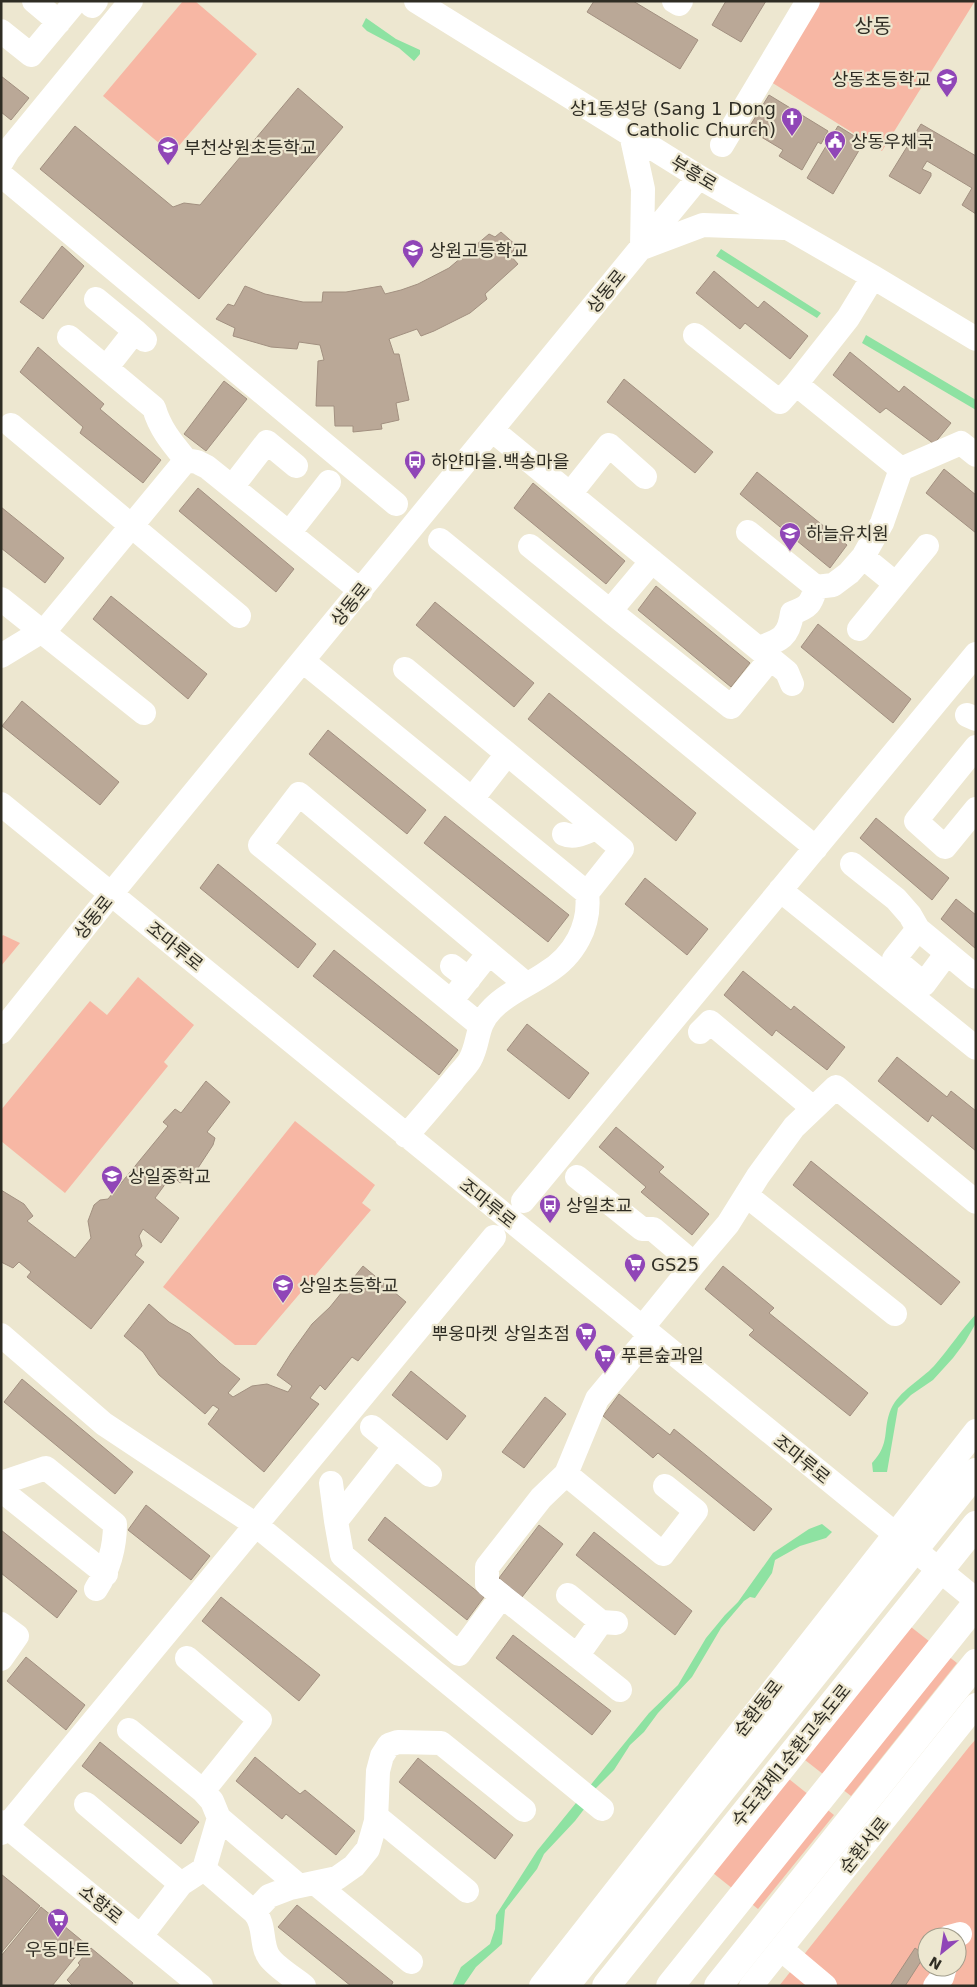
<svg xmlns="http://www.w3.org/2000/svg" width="977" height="1987" viewBox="0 0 977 1987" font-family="'DejaVu Sans','Noto Sans KR',sans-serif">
  <rect width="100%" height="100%" fill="#ede7d0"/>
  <!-- green -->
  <path fill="#f7b7a4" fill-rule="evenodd" d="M183 1H195L257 54 172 154 103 96Z
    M820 1H975L882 151 771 82Z
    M3 935 20 943 1 966V937Z
    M138 977 194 1025 164 1062 168 1066 65 1193 1 1141V1110L90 1001 107 1015Z
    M295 1121 375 1185 362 1203 371 1210 256 1345H235L163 1287Z
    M911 1627 957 1663 851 1796 805 1760Z
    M976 1739V1986H779L969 1747ZM927 1937H957V1967H927Z
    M789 1779 834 1815 758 1909 713 1873Z"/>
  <!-- water -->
  <path fill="#8ee2a2" d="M366 18 396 39 420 50V54L414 61 399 48 367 31 362 26Z
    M721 249 821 313 817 318 716 256Z
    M866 335 976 400V410L862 343Z
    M976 1314V1323L965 1342 953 1358 933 1380 911 1395 898 1408 887 1472H873L872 1463C891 1443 882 1430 891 1409 899 1391 921 1380 934 1366 949 1349 961 1330 976 1314Z
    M822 1524 832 1532 826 1538 800 1546 775 1560 772 1573 755 1598 750 1597 744 1601 721 1628 692 1677 658 1713 644 1732 630 1745 614 1770 594 1790 588 1804 575 1821 544 1854 537 1869 505 1910 502 1944 476 1967 463 1986H452L461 1967 490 1944 495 1929 496 1915 537 1851 649 1713 678 1685 706 1638 725 1615 738 1602 773 1553 809 1529Z"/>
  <!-- building -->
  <path fill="#baa897" stroke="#a29080" d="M594 1H633L698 40 680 69 587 12Z
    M726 1H766L741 42 712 25Z
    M1 76 29 98 11 120 1 112Z
    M298 88 343 127 199 299 40 169 75 126 173 207 184 203 200 205Z
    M769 95 828 131 821 144 818 142 802 170 779 156 783 150 748 129Z
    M921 124 976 156V214L962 205 972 188 927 161 922 169 931 173V176L920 194 889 176Z
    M838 126 864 142 833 194 807 178Z
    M501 232 517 246 510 255 518 264 485 294 487 299 470 313 434 331 421 336 417 329 389 339 394 354H399L409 400 396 403 399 420 381 424 382 429 353 432V426H335L334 406H316L318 361 324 360 320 345 299 342 297 349 271 347 233 336 235 328 216 319 228 304 234 306 245 286 265 294 303 302H322L323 292H346L381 286 385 294 401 290 418 284 449 268 489 234 495 237Z
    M62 246 84 266 43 319 20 302Z
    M714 271 758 308 764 301 808 336 790 359 745 323 740 329 696 293Z
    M38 347 104 404 100 409 161 460 143 483 80 433 83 427 20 372Z
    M850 352 899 392 904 386 951 423 934 444 886 408 880 413 833 375Z
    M624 379 713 452 695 473 607 402Z
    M224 381 247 399 206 451 184 434Z
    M944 469 976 495V533L926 493Z
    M757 472 847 545 830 568 740 494Z
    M533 483 625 561 606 584 514 508Z
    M198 488 294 569 276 592 179 511Z
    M1 507 64 558 45 583 1 548Z
    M656 586 750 663 731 687 638 610Z
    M111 596 207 674 188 699 93 619Z
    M435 602 534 683 514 707 416 625Z
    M818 624 911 699 893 723 801 647Z
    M549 693 696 813 676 841 528 719Z
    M22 701 119 782 100 805 2 726Z
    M328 730 426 810 407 834 309 754Z
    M445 816 569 915 548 942 424 843Z
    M876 818 949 878 932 900 860 838Z
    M218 864 316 944 298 968 200 888Z
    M645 878 708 929 687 955 625 904Z
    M956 899 976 915V949L941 919Z
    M334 950 458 1050 439 1075 313 976Z
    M743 971 791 1010 794 1006 845 1047 827 1070 776 1030 772 1036 724 995Z
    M527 1024 589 1073 569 1099 507 1050Z
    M897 1057 947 1097 951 1091 976 1111V1151L932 1115 928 1122 878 1081Z
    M206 1081 230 1102 207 1132 215 1138 213 1145 196 1171 180 1183 172 1175 155 1198 179 1218 161 1243 143 1229 139 1236 142 1246 135 1255 144 1262 91 1329 27 1277 31 1272 19 1262 13 1268 1 1262V1190L24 1204 33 1216 27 1221 75 1258 91 1238 88 1221 94 1205 100 1200 108 1199 168 1126 163 1122 175 1109 181 1113Z
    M616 1127 664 1167 659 1172 709 1214 692 1235 641 1192 646 1187 599 1147Z
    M811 1161 960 1282 941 1305 793 1185Z
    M363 1266 406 1302 358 1361 352 1357 325 1390 320 1385 310 1398 319 1404 264 1472 208 1424 219 1409 213 1405 205 1414 159 1375 143 1352 124 1336 149 1304 169 1322 190 1334 220 1363 240 1379 228 1393 233 1397 252 1386 267 1384 288 1392 292 1386 277 1375 291 1353 312 1324 330 1307Z
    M723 1266 774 1308 769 1313 868 1393 850 1416 749 1335 754 1330 705 1289Z
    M411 1371 466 1416 447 1440 392 1395Z
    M22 1379 133 1472 115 1494 4 1402Z
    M619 1394 670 1435 674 1429 772 1509 754 1531 658 1453 653 1458 603 1416Z
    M545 1397 566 1414 524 1468 502 1452Z
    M146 1505 210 1556 191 1580 128 1530Z
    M385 1517 484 1597 467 1620 368 1540Z
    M539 1525 563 1544 522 1597 499 1578Z
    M1 1530 77 1591 57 1618 1 1573Z
    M594 1532 692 1611 675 1635 576 1555Z
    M221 1597 320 1675 299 1701 202 1621Z
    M513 1635 611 1711 592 1735 496 1658Z
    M26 1657 85 1705 66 1730 7 1681Z
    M100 1742 199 1822 181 1844 82 1766Z
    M255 1757 300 1794 305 1790 355 1831 336 1855 286 1814 282 1819 236 1781Z
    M418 1758 513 1835 495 1859 399 1782Z
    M1 1874 40 1906 1 1953Z
    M297 1905 393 1982 391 1986H351L278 1927Z
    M41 1907 86 1944 52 1986H1V1956Z
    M91 1948 133 1983 131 1986H73L67 1980 80 1965 78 1963Z
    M915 1948 925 1955 905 1986H890Z"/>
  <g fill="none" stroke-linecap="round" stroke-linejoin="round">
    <!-- minor -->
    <path stroke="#fff" stroke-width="24" d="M34 1 59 22
      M416 1 699 177 873 277 976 339
      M674 1 679 4 681 1
      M92 6 96 1
      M1 31 31 55 76 1
      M631 134 643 189 642 248
      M722 145 808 1
      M1 163 8 151 131 1
      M1 175 396 504
      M642 248 703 225 784 228
      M873 277 848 318 796 384 901 469
      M96 299 135 331
      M695 335 780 402 796 384
      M69 337 154 408C160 429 172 443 186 460
      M106 368 135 331 145 340
      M11 425 239 616
      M492 430 787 672 792 684
      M232 487 267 442 296 466
      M570 494 609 445 645 477
      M748 532 816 587
      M289 533 329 482
      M440 540 816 848
      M530 546 610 611
      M863 557 896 584
      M652 561 610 611 731 707 771 658
      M1 599 144 713
      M859 629 927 546
      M758 648C780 641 789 637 792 613 809 607 811 604 816 587L833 585 849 573 863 557 882 523 901 469 961 443 976 455
      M1 656 47 628 186 460 197 462 207 467 361 591
      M303 661 587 893C591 926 574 956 546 973 529 985 507 993 492 1009 475 1026 480 1042 470 1060 466 1067 458 1074 453 1081 438 1099 422 1118 406 1136
      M405 669 622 849 587 893
      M967 715 976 719
      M976 747 916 821 945 847 976 809
      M472 799 507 754
      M1 804 976 1600
      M564 834C575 839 586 832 596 828
      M852 864 896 899 910 915 918 929 976 977
      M780 890 976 1048
      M918 929 894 959 924 984 947 953
      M452 966 469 979
      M451 1001 489 953
      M480 1025 260 845 299 794 526 984
      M1 1032 111 894 699 177
      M700 1032 710 1022 813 1108
      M577 1177 642 1229H653L694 1264 642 1328
      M746 1195 895 1314
      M523 1201 976 654
      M694 1264 728 1224 758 1176 794 1127 836 1087 976 1202
      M1 1335 104 1424 256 1525 602 1809
      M650 1335 597 1399 566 1474 663 1554 696 1511 665 1486
      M372 1427 430 1475
      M395 1446 336 1521 342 1555 459 1654 502 1596
      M566 1474 541 1498 487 1567V1584L620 1690
      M1 1483 46 1468 115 1524C115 1548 109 1569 96 1589
      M331 1483 336 1521
      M1 1490 106 1574
      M568 1595 601 1622
      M1 1624 17 1636 1 1659
      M577 1656 601 1622 616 1623
      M187 1658 260 1720 203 1791 212 1801 219 1818 204 1869
      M129 1730 203 1791
      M86 1804 181 1884
      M377 1817 467 1891
      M219 1818 299 1886
      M1 1822 201 1986
      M1 1833 494 1237
      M315 1883 411 1962
      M254 1912C266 1924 260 1944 269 1957 276 1967 294 1978 304 1986
      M141 1936 181 1884 204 1869 254 1912 269 1896 290 1888 337 1878 354 1866 368 1849 376 1821 378 1771 382 1756 389 1745 398 1742 441 1743 524 1810
      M949 1937 960 1934
      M781 1949 825 1986
      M541 1986 976 1431
      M751 1986 976 1705
      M935 1986 942 1977 945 1967"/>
    <!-- highway -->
    <path stroke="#fff" stroke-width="28" d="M565 1986 976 1472
      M606 1986 976 1525
      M670 1986 976 1604
      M718 1986 976 1663"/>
  </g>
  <!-- icons -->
  <defs>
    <g id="school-pin" transform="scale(1.125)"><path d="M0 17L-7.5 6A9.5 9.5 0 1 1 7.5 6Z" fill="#9046b7" stroke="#ede7d0"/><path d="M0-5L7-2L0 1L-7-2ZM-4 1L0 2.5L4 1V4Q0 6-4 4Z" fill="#fff"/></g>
    <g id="church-pin" transform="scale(1.125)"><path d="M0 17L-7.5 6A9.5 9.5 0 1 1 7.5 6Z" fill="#9046b7" stroke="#ede7d0"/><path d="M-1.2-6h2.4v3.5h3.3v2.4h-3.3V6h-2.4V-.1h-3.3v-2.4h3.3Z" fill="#fff"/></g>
    <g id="civic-pin" transform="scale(1.125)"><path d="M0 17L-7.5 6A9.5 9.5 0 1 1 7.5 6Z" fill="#9046b7" stroke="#ede7d0"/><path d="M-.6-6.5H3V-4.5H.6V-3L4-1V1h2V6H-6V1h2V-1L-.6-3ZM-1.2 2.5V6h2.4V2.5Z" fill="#fff"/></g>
    <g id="bus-pin" transform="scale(1.125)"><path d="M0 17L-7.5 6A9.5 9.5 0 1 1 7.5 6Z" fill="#9046b7" stroke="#ede7d0"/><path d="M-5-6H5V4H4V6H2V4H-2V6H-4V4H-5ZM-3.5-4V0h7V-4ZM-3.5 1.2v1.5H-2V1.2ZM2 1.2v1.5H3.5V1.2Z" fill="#fff"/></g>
    <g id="supermarket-pin" transform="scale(1.125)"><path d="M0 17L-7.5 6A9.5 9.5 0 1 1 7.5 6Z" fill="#9046b7" stroke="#ede7d0"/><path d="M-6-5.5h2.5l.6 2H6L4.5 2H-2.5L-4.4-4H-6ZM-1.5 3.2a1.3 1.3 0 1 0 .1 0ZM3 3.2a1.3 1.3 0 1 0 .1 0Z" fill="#fff"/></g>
  </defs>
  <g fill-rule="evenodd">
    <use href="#school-pin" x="947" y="79"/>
    <use href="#church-pin" x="792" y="118"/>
    <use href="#civic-pin" x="835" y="141"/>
    <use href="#school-pin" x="168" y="147"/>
    <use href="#school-pin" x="413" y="250"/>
    <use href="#bus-pin" x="415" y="461"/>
    <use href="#school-pin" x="790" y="533"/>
    <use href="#school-pin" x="112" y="1176"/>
    <use href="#bus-pin" x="550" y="1205"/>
    <use href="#supermarket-pin" x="635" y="1264"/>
    <use href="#school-pin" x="283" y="1285"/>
    <use href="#supermarket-pin" x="586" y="1333"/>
    <use href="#supermarket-pin" x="605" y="1355"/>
    <use href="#supermarket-pin" x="58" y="1919"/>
  </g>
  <g text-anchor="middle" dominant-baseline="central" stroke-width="4.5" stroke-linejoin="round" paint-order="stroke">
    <!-- poi labels -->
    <g font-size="18" fill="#2f2d24" stroke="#ede7d0" text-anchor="start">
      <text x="931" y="79" text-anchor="end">상동초등학교</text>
      <text x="776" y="108" text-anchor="end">상1동성당 (Sang 1 Dong<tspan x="776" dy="21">Catholic Church)</tspan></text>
      <text x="851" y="141">상동우체국</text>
      <text x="184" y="147">부천상원초등학교</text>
      <text x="429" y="250">상원고등학교</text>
      <text x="431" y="461">하얀마을.백송마을</text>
      <text x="806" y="533">하늘유치원</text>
      <text x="128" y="1176">상일중학교</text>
      <text x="566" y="1205">상일초교</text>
      <text x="651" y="1264">GS25</text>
      <text x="299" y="1285">상일초등학교</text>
      <text x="570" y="1333" text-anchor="end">뿌웅마켓 상일초점</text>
      <text x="621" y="1355">푸른숲과일</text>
      <text x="58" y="1949" text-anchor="middle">우동마트</text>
    </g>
    <!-- street labels -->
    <g font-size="18" fill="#2f2d24" stroke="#ede7d0">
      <text transform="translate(694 173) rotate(31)">부흥로</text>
      <text transform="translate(606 291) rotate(-51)">상동로</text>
      <text transform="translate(350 604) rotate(-51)">상동로</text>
      <text transform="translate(93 917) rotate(-51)">상동로</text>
      <text transform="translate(175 946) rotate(39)">조마루로</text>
      <text transform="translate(488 1203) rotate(39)">조마루로</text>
      <text transform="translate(802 1459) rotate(39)">조마루로</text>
      <text transform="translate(758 1708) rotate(-52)">순환동로</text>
      <text transform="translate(791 1755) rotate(-51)">수도권제1순환고속도로</text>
      <text transform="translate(864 1845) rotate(-51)">순환서로</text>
      <text transform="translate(101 1904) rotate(39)">소향로</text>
    </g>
    <!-- quarter labels -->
    <g font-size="20" fill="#2f2d24" stroke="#ede7d0">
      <text x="873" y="26">상동</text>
    </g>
  </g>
  <!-- border -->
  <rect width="977" height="1987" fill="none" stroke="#2f2d24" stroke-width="5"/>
  <!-- north arrow -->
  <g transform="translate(942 1952) rotate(210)"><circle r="24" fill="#ede7d0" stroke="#a19d8b"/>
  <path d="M0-4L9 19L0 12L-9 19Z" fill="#9046b7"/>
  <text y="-8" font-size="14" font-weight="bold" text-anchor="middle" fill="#2f2d24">N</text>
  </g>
</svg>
